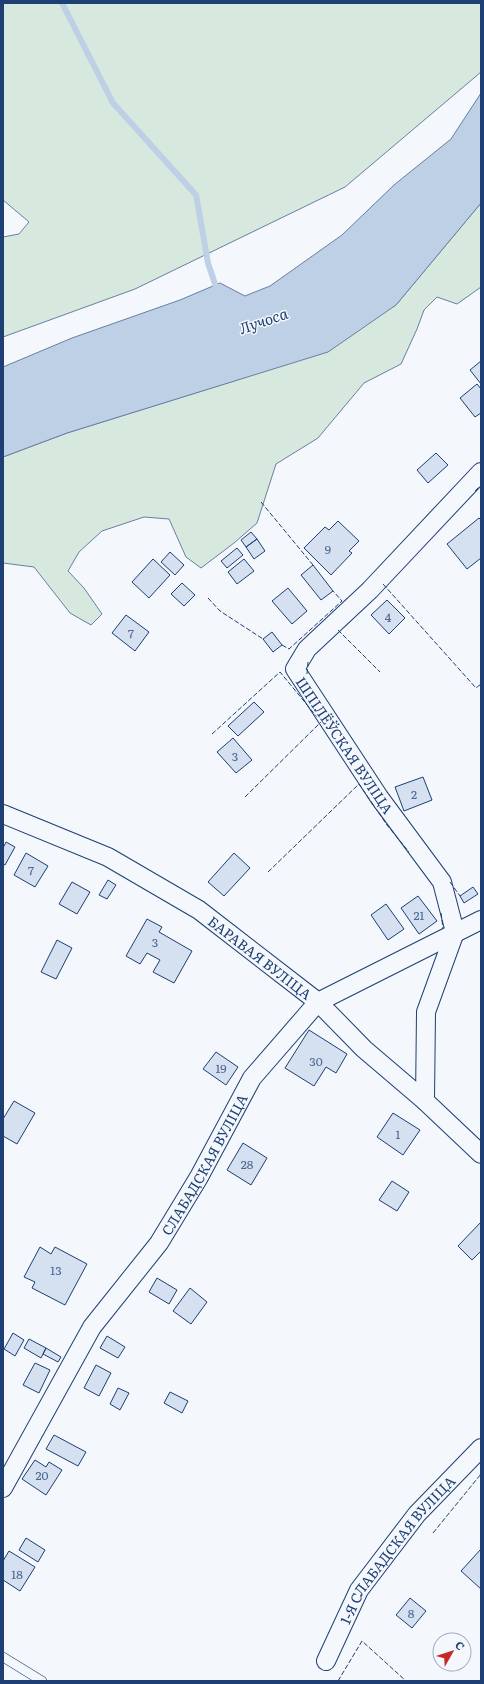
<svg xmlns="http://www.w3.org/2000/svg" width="484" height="1684" viewBox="0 0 484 1684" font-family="Literata,serif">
  <rect width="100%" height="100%" fill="#f4f7fb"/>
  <!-- green -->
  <path fill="#d7e8df" stroke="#687fa3" d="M3 3H481V72L345 187 135 289 3 337V237L19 234 29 222 3 200Z
    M481 203V287L457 304 437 297 424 310 417 329 401 364 364 383 318 438 276 464 257 523 234 543 201 568 186 557 169 519 144 517 102 531 79 552 68 571 84 588 102 614 91 625 70 613 34 567 3 563V457L67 433 243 378 396 305Z"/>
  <!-- water -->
  <path fill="#bed0e5" stroke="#687fa3" d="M481 93V203L396 305 328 352 67 433 3 457V367L72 338 180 300 220 283 245 296 270 286 342 235 394 185 451 139Z"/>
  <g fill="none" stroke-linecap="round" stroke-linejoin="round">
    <!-- stream -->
    <path stroke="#bed0e5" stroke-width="6" d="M62 3 113 103 196 195 208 263 218 293"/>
  </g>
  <!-- building -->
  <path fill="#d5e0f0" stroke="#1d3f73" d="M481 361V384L470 370Z
    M477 384 481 389V413L475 417 460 398Z
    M436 453 448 465 428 483 417 470Z
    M479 518 481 520V558L467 569 447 544Z
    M338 521 359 541 349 551 352 553 331 575 304 548 325 527 329 530Z
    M251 532 257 539 246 547 241 540Z
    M257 539 265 551 254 559 246 547Z
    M237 548 243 555 227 568 221 561Z
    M170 552 184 565 175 575 161 562Z
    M153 559 170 575 149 598 132 582Z
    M244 559 254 571 237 584 228 572Z
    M313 565 333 591 321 600 301 575Z
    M182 583 195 595 184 606 171 594Z
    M288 588 307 611 292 624 272 601Z
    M387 600 405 618 389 634 371 615Z
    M126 615 149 632 135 651 112 633Z
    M272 632 282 645 273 652 263 639Z
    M254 702 264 712 238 736 228 726Z
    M233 738 252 760 236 773 217 752Z
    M423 777 432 800 404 811 395 787Z
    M6 842 15 847 5 865 3 864V848Z
    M26 853 48 866 35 887 14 875Z
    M234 853 250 868 224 896 208 882Z
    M108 880 116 885 107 899 99 895Z
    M72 882 90 892 77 914 59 904Z
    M473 887 478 894 464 903 460 896Z
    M418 896 437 921 419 934 401 908Z
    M386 904 404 929 388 940 371 915Z
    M147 919 162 927 159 932 192 951 174 983 153 972 160 960 147 953 140 964 126 956Z
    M57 940 72 948 56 979 41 972Z
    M309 1030 347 1054 336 1073 326 1067 314 1086 285 1068Z
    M216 1052 238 1067 226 1085 203 1069Z
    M14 1101 35 1113 17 1144 3 1136V1119Z
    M393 1113 420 1130 403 1155 377 1137Z
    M243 1143 267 1158 251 1185 227 1170Z
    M392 1181 409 1192 397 1211 379 1200Z
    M481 1222V1251L472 1260 458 1246Z
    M40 1247 51 1254 55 1247 87 1264 65 1305 32 1288 35 1282 24 1277Z
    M157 1278 177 1290 169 1304 149 1292Z
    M190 1288 207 1302 191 1324 173 1311Z
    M13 1333 24 1340 15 1356 4 1349Z
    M107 1336 125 1347 118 1358 100 1348Z
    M29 1339 46 1348 41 1358 24 1348Z
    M46 1348 61 1357 58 1362 43 1354Z
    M35 1363 50 1370 39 1393 23 1385Z
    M96 1365 111 1373 99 1396 84 1388Z
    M118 1388 129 1393 120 1410 110 1404Z
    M170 1392 188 1401 182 1413 164 1403Z
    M54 1435 86 1452 78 1466 46 1449Z
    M35 1460 46 1467 49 1462 62 1470 46 1495 22 1479Z
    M26 1538 45 1550 38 1562 19 1550Z
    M481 1549V1589L461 1571Z
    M9 1551 35 1567 20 1591 3 1580V1561Z
    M410 1598 426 1611 412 1628 396 1615Z"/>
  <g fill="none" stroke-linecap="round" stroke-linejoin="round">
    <!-- lane casing -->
    <g stroke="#1d3f73" stroke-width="10">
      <path id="lane" d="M3 1657 42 1681"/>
    </g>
    <!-- street casing -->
    <g stroke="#1d3f73" stroke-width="20">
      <g id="street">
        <path id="s1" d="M3 814 108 857 199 910 318 1002 364 1049 425 1101 481 1154"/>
        <path d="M425 1101 426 1012 455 932 442 882 379 797 295 669 307 649 370 590 481 472"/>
        <path id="s2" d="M3 1488 92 1327 159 1243 199 1177 252 1078 318 1002 481 920"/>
        <path id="s3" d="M326 1661 359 1590 417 1514 481 1448"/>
      </g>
    </g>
    <!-- lane -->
    <use href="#lane" stroke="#f4f7fb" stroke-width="9"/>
    <!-- street -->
    <use href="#street" stroke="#f4f7fb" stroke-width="18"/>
    <!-- fence -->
    <path stroke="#1d3f73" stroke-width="1" stroke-dasharray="5 2" stroke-linecap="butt" d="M475 491 481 485
      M261 502 313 565
      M383 584 476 688 481 684
      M208 598 220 611 263 639
      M338 630 380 672
      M282 645 289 649 342 601 333 591
      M307 674 308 662
      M212 734 280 672 317 717
      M245 797 321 722
      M268 872 359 784 387 825 409 852
      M450 882 460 896
      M441 913 443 928 441 930
      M433 1533 481 1474
      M338 1681 362 1641 406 1681"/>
  </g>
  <g text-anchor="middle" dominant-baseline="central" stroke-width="3" stroke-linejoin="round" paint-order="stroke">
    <!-- number labels -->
    <g font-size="12" fill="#4b6792">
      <text x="328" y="549">9</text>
      <text x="388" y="617">4</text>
      <text x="131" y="633">7</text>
      <text x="235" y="756">3</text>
      <text x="414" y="794">2</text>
      <text x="31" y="870">7</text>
      <text x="419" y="915">21</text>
      <text x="155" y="942">3</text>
      <text x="316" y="1061">30</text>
      <text x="221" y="1068">19</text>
      <text x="398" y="1134">1</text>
      <text x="247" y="1164">28</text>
      <text x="56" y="1270">13</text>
      <text x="42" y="1475">20</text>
      <text x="17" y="1574">18</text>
      <text x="411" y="1613">8</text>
    </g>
    <!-- street labels -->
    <g font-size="14" fill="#1d3f73" stroke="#f4f7fb">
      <text transform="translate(345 745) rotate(56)">ШПІЛЁЎСКАЯ ВУЛІЦА</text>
      <text stroke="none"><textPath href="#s1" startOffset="296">БАРАВАЯ ВУЛІЦА</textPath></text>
      <text stroke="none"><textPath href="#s2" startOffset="382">СЛАБАДСКАЯ ВУЛІЦА</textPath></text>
      <text stroke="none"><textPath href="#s3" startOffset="133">1-Я СЛАБАДСКАЯ ВУЛІЦА</textPath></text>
    </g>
    <!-- water labels -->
    <g font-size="15" font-style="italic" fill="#1d3f73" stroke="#f4f7fb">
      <text transform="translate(263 320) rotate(-19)">Лучоса</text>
    </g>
  </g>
  <!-- border -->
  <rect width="484" height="1684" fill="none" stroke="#1d3f73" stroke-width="8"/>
  <!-- north arrow -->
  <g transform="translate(452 1652) rotate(51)"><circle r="19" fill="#f4f7fb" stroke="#9eadc5"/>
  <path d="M0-3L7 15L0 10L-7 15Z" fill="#c62828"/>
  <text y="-6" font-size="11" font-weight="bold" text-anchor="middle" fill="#1d3f73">С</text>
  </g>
</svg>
